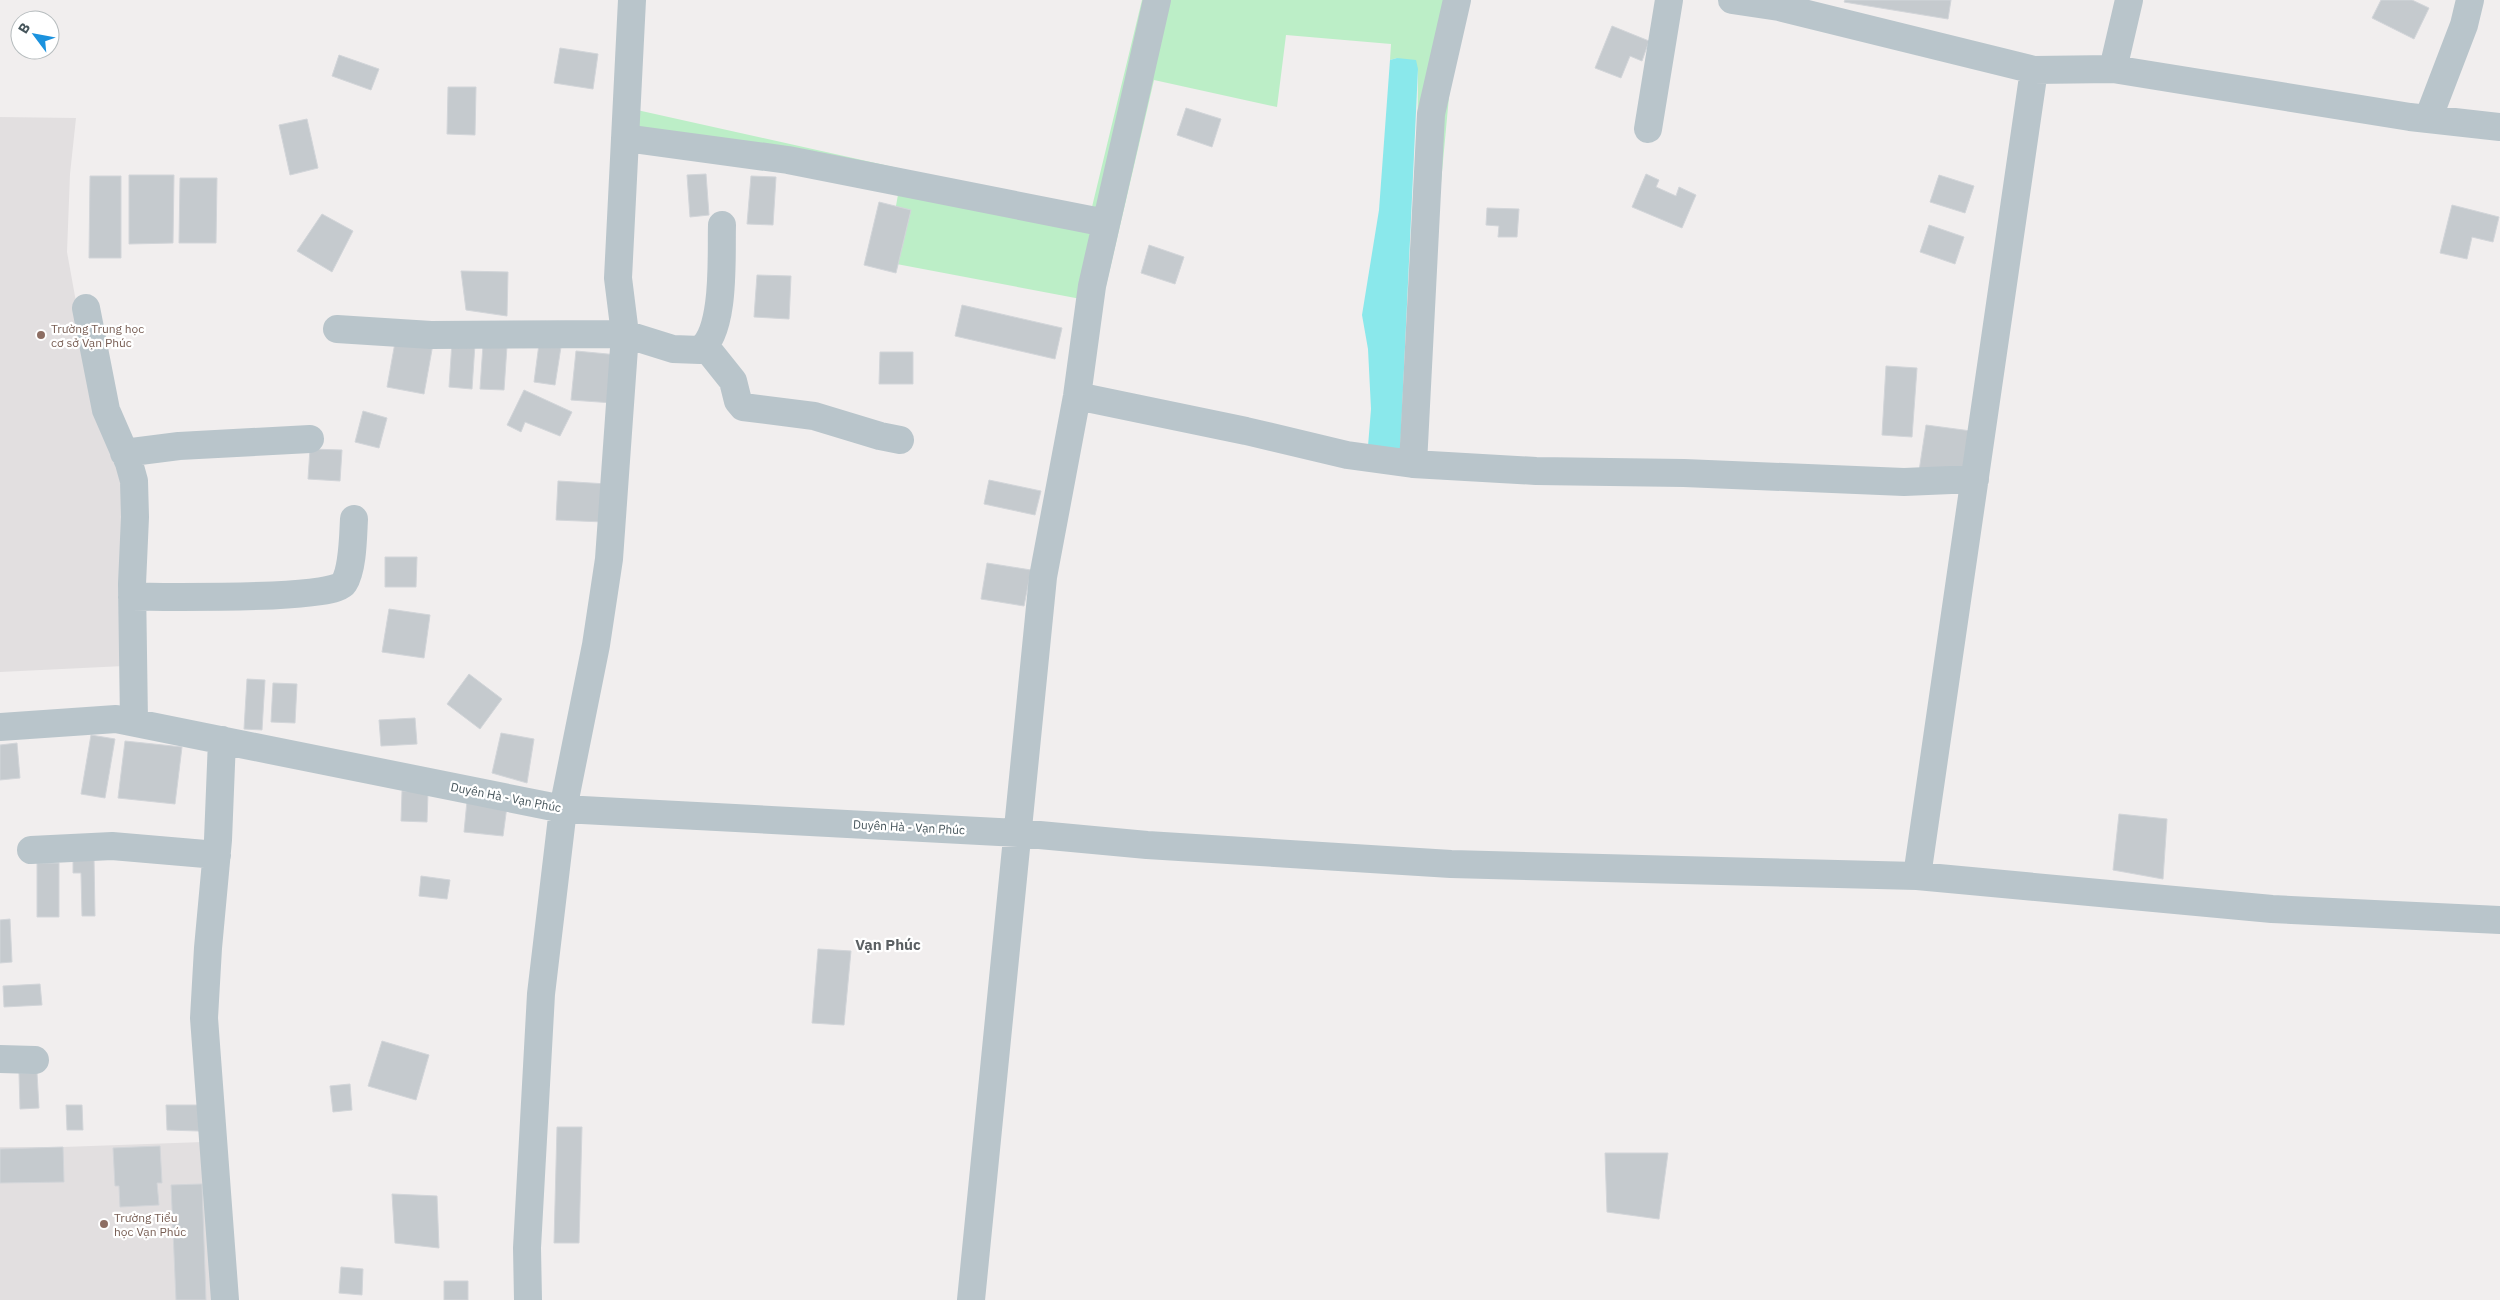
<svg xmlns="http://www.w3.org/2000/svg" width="2500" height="1300" viewBox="0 0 2500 1300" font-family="'IBM Plex Sans',sans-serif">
  <rect width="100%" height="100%" fill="#f1eeee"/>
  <!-- education -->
  <path fill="#e2dfe0" d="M0 117 76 118 70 174 67 252 97 418 125 475 124 666 0 672Z
    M203 1142 213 1300H0V1147H63Z"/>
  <!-- green -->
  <path fill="#bceec7" d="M1142 0H1458L1415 462 1418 69 1397 58 1390 60 1391 44 1286 35 1277 107 1154 80 1102 303 886 262 899 189 627 129 628 108 1091 211Z"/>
  <!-- water -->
  <path fill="#8ae8eb" d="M1397 58 1416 60 1418 69 1400 454 1368 446 1371 409 1368 349 1362 315 1379 210 1390 60Z"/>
  <!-- building -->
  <path fill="#c5cace" stroke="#d2d5d9" d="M1845 0H1951L1948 19 1844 2Z
    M2381 0H2412L2429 8 2414 39 2372 18Z
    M1612 26 1649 41 1642 61 1630 56 1621 78 1595 68Z
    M560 48 598 54 593 89 554 83Z
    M339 55 379 69 371 90 332 76Z
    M448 87H476L475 135 447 134Z
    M1186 108 1221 119 1212 147 1177 135Z
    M307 119 318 168 290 175 279 125Z
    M706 174 709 215 690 217 687 175Z
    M1646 174 1659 180 1656 187 1676 196 1679 187 1696 195 1682 228 1632 207Z
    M129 175H174L173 243 129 244Z
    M1939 175 1974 186 1965 213 1930 202Z
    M90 176H121V258H89Z
    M751 176 776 177 773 225 747 224Z
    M180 178H217L216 243H179Z
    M879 202 911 210 896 273 864 265Z
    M2452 205 2499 217 2493 242 2472 237 2467 259 2440 253Z
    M1487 208 1519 209 1517 237H1498L1499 226 1486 225Z
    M322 214 353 231 332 272 297 251Z
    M1929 225 1964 237 1955 264 1920 252Z
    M1149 245 1184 257 1175 284 1141 273Z
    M461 271 508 272 507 316 466 310Z
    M757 275 791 276 789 319 754 317Z
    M962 305 1062 328 1055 359 955 336Z
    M396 337 433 344 424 394 387 387Z
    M452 342 475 344 472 389 449 387Z
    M539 344 561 347 555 385 534 382Z
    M483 345 507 346 504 390 480 389Z
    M576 351 618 355 613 403 571 400Z
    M880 352H913V384H879Z
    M1886 366 1917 368 1912 437 1882 435Z
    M524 390 572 412 560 436 525 422 521 432 507 425Z
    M363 411 387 418 379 448 355 442Z
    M1926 425 1971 431 1964 477 1919 471Z
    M310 449 342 450 340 481 308 479Z
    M989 480 1041 491 1035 515 984 504Z
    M558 481 607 484 604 522 556 520Z
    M385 557H417L416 587H385Z
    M987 563 1031 570 1024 606 981 599Z
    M389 609 430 615 424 658 382 652Z
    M469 674 502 699 480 729 447 704Z
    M247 679 265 680 262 730 244 729Z
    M273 683 297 684 295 723 271 722Z
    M415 718 417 744 381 746 379 720Z
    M501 733 534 739 527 783 492 773Z
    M91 735 115 739 105 798 81 794Z
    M125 741 182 747 175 804 118 798Z
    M17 743 20 778 0 780V745Z
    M402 791 428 792 427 822 401 821Z
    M467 801 507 806 503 836 464 832Z
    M2119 814 2167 819 2163 879 2113 870Z
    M73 858H94L95 916H82L81 873H73Z
    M37 863H59V917H37Z
    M421 876 450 880 447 899 419 896Z
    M10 919 12 962 0 963V920Z
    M818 949 851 951 844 1025 812 1023Z
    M40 984 42 1005 4 1007 3 986Z
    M382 1041 429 1055 416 1100 368 1086Z
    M19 1073H37L39 1108 20 1109Z
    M350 1084 352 1110 333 1112 330 1086Z
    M66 1105H82L83 1130H67Z
    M166 1105H199V1131L167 1130Z
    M557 1127H582L579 1243H554Z
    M160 1146 162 1183H157L159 1205 120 1207 119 1186H115L113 1148Z
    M63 1147 64 1182 0 1183V1149Z
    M1605 1153H1668L1659 1219 1607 1212Z
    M202 1184 206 1300H176L171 1185Z
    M392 1194 437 1196 439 1248 395 1243Z
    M341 1267 363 1269 362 1295 339 1293Z
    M444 1281H468V1300H444Z"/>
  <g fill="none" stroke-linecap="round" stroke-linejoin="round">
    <!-- minor -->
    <path stroke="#b9c5cb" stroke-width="28" d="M1732 0 1779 7 2034 70 2113 69 2410 117 2500 127
      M2113 69 2129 0
      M2428 119 2464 25 2470 0
      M1648 129 1669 0
      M625 138 788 160 1106 223
      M86 308 106 410 129 463 134 481 135 517 132 584 134 722
      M337 329 431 335 625 334 673 349 700 350C726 331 721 255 722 225
      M705 346 733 381 738 401 743 407 814 416 880 436 900 440
      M1077 396 1246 431 1347 455 1413 464 1536 471 1684 473 1904 482 1975 479
      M124 453 179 446 310 439
      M1413 464 1431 114 1457 0
      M132 597C161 596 333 601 344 583 353 569 353 536 354 519
      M0 727 116 719 563 809 1018 833 1147 845 1451 864 1917 876 2272 909 2500 920
      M222 740 218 840 208 948 204 1018 225 1300
      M31 850 112 846 217 855
      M1917 876 2034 70
      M0 1059 35 1060
      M528 1300 527 1248 541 994 563 809 596 645 609 559 625 334 618 278 632 0
      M971 1300 1043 577 1077 396 1092 286 1157 0"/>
  </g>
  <!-- markers -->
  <g fill="#8d6e63" stroke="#fff" stroke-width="2">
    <circle cx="41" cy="335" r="5"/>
    <circle cx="104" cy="1224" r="5"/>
  </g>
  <g text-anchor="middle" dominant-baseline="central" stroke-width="4.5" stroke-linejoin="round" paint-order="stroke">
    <!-- education labels -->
    <g font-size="12" fill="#785e54" stroke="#fff" text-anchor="start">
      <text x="51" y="328">Trường Trung học<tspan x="51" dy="14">cơ sở Vạn Phúc</tspan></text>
      <text x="114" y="1217">Trường Tiểu<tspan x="114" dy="14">học Vạn Phúc</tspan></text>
    </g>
    <!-- street labels -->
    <g font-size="12" fill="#46555b" stroke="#fff">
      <text transform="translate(506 797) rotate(11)">Duyên Hà - Vạn Phúc</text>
      <text transform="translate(909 827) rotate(3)">Duyên Hà - Vạn Phúc</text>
    </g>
    <!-- quarter labels -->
    <g font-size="15" font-weight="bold" fill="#5b6063" stroke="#fff">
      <text x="888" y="944">Vạn Phúc</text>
    </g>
  </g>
  <!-- north arrow -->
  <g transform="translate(35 35) rotate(302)"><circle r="24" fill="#ffffff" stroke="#b5bbbd"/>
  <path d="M0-4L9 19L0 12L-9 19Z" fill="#1b92de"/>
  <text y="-8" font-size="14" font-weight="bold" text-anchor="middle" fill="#46555b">B</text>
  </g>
</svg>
